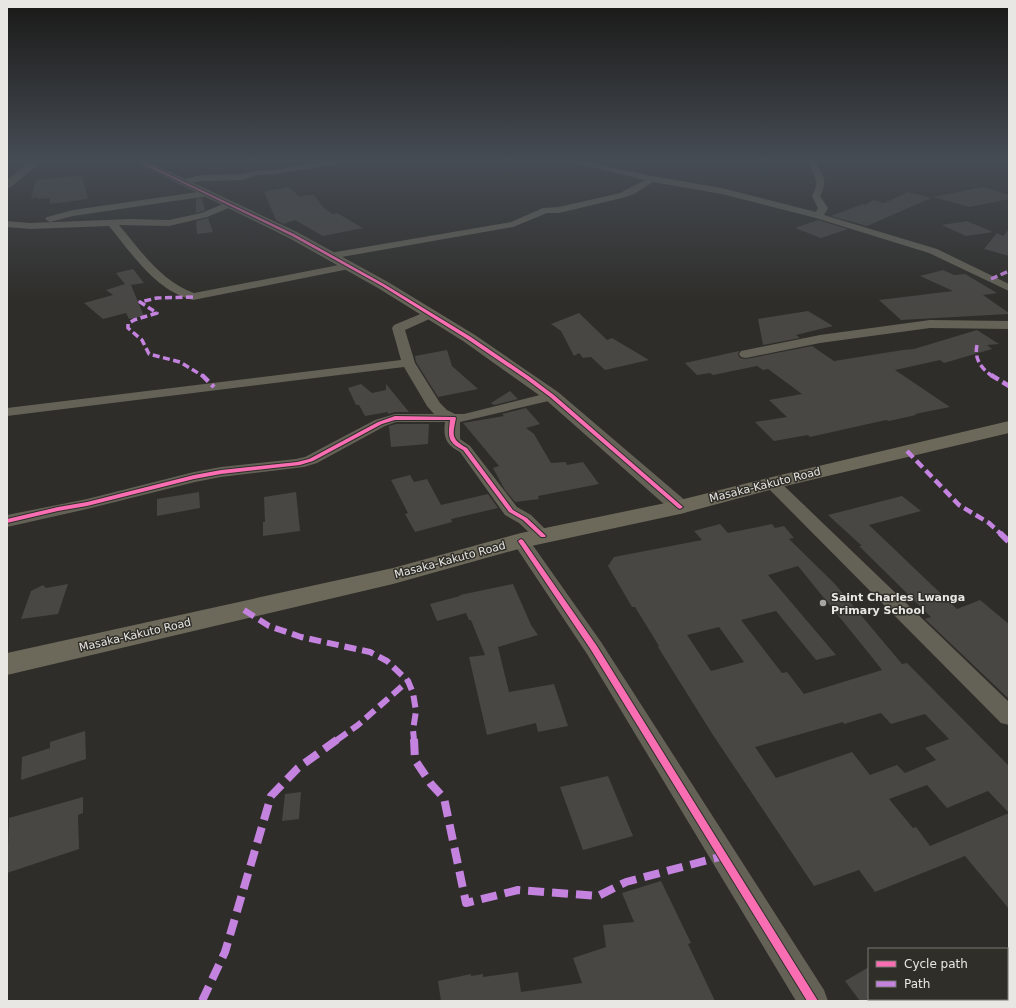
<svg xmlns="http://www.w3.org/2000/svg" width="1016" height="1008" viewBox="0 0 1016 1008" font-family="'DejaVu Sans',sans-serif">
  <rect width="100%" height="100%" fill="#2e2d29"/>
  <!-- building -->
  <path fill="#484744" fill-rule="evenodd" d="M82 175 88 199 50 204V198L37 199 38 197 31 198 36 180Z
    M288 187 299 196 314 195 323 207 332 214 337 213 363 228 323 236 295 220 283 224 276 220 264 192Z
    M983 187 1009 195V199L969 207 933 197Z
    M908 192 931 198 867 226 831 216 863 204 865 205 873 200 884 203Z
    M202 198 205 210 196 213V199Z
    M208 218 213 232 197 234 196 221Z
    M818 220 848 229 821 238 795 228Z
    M967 221 993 232 966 236 942 225Z
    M1009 229V256L984 249 997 233 1003 236Z
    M133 269 144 283 131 285 144 316 129 319 126 313 103 319 84 303 113 295 106 290 125 284 116 273Z
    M943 270 954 275 965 274 997 293 983 295 1009 313V314L901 320 879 300 953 291 920 276Z
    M808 311 833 326 796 335 800 338 763 345 758 319Z
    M579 313 607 340 612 338 649 360 605 370 591 357 583 358 579 353 574 356 561 331 551 324Z
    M977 330 999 344 987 345 992 349 944 363 940 360 895 370 950 407 915 414 916 415 889 421 886 420 810 437 808 435 774 441 755 422 787 417 769 400 802 394 768 369 763 370 757 366 713 375 710 373 697 375 685 363 739 351 738 355 740 358 746 359 812 346 834 361 903 350 914 349Z
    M447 350 452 366 478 389 438 397 416 362 415 356Z
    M361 384 372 393 386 390V384L409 412H395L388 414V412L365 416 359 405H356L348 388Z
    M510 391 518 399 494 405 491 403Z
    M526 408 540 424 526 428 534 434 551 463 566 462 567 465 583 462 599 484 538 496 539 499 515 502 505 490 493 468 499 466 463 423 504 416 502 414Z
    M396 424H429L428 444 391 447 389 426Z
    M410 475 414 482 427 479 441 505 488 494 498 508 451 519 452 522 415 532 405 514 408 513 391 480Z
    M199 492 200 508 157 516V499Z
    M296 492 300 531 263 536V522H265L264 497Z
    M902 496 921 511 869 525 957 609 980 600 1009 624V699L925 619 931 617 859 546H862L828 515Z
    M720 524 728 533 772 524 775 528 784 526 794 538 789 539 834 583 902 664 907 663 1009 766V909L965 856 875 892 859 870 814 886 711 732 658 647 659 646 635 607H632L608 566 614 557 702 540 694 531ZM798 566 871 656 882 670 804 694 787 672 782 673 741 620 776 611 816 660 836 655 768 575ZM719 627 744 662 711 671 687 635ZM881 713 891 724 925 714 949 739 925 748 936 760 905 773 897 765 870 775 852 752 776 778 755 747 843 722 844 724ZM927 785 947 808 988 791 1009 813 930 846 916 827 913 828 889 799Z
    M68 584 58 614 21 619 31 591 43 585 46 588Z
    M513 584 531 625 538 635 498 647 509 692 554 684 568 726 538 732 536 723 487 735 469 657 485 655 471 620H469L466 613 437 621 430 604 460 596V595Z
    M85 731 86 759 21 780 22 757 50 748V742Z
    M608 776 633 836 583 850 560 787Z
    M301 792 299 819 282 821 285 794Z
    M83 797V813L78 815 79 849 7 873 9 818Z
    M661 881 691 943 688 944 715 1001H441L438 981 471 974V976L483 974V977L518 972 521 992 582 983 573 958 606 947 603 925 634 922 622 893Z
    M869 967V1001H860L845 981Z"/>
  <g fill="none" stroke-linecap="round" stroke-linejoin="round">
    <!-- minor -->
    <path fill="#646256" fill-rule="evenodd" d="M320 162H341L337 164 275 174 257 175 243 180 201 181 182 185 178 182 179 180 201 175 242 174 256 171 275 170Z
      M570 162H586L652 176 722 188 816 212 818 208 812 196C820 182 815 175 807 162H815C824 175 828 182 820 196L828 208 824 215 937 249 1009 284V291L929 253 816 218 722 194 653 182 634 194 626 197 559 213H547L513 227 330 259 325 256 330 253 511 222 543 208 559 207 620 193 645 180Z
      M205 191 208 192 209 194 208 196 73 216 50 222 45 219 47 217 73 210Z
      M228 202 231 203 233 205 231 207 207 217 169 226 119 225C140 250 162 282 194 293L349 263 354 266 349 269 193 300C156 291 132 254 109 226L30 229 7 227V221L30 223 131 219 169 220 201 213Z
      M430 310 434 311 436 314 434 317 405 330 415 363 440 403 447 410 455 414H464L552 392 557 393 559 396 557 399 460 422V439L470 446 517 507 531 515 552 536 549 540 543 542 537 540 519 523 505 515 460 452C446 445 443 437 445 422H396L385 426 317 463 304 467 221 477 195 482 87 509 7 527V515L87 499 194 472 221 467 296 459 305 457 375 420 395 414H434L427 406 404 367 7 416V408L401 360 392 328 394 325Z
      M930 320 1009 321V329L930 328 820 343 746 358 741 357 739 354 741 351 746 350 820 335Z
      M772 478 778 480 1009 702V725L1001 723 766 486 764 483 766 480Z
      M521 535 527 537 601 642 824 990 828 1001H796L587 654 512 541 515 537Z"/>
    <!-- tertiary -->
    <path fill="#646256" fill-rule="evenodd" d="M29 162H41L11 187 7 188V180Z
      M135 162H149L297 232 388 282 475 335 558 392 687 502 691 507 687 512 680 514 673 512 546 400 463 341 378 288 289 238Z"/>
    <!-- trunk -->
    <path fill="#6c695a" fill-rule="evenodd" d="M1009 421V433L777 488 680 514 522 548 393 584 7 675V653L393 568 521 533 680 500 772 477Z"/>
    <!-- quiet-far3 -->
    <path stroke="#c483df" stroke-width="3.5" stroke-dasharray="7 3.5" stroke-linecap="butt" d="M991 279 1009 271
      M193 297 157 298 140 302 157 313 134 320 128 324V328L142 340 149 354 180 362 203 376
      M977 345C974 359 981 368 992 376"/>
    <!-- quiet-far2 -->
    <path stroke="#c483df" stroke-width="4.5" stroke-dasharray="9 4.5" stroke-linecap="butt" d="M202 375 214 387
      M991 375 1009 386
      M907 451 959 505 989 523 1001 534"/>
    <!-- quiet-far1 -->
    <path stroke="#c483df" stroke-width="6" stroke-dasharray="12 6" stroke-linecap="butt" d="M1000 533 1009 542
      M244 610 269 626 301 637 370 652 387 661 408 681 413 693 416 711 413 730 414 740
      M337 740 358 725 408 681"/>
    <!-- quiet -->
    <path stroke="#c483df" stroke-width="8" stroke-dasharray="16 8" stroke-linecap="butt" d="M414 739 415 760 431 784 444 798 466 903 518 890 598 896 626 882 723 856
      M202 1001 225 952 271 796 298 768 338 739"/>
    <!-- cycleway casing -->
    <g stroke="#2f2e28" stroke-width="2">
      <path id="cycleway" d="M139 162H143L294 234 384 284 471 337 530 377 554 395 683 507 680 509 678 508 550 397 526 379 467 339 382 286 292 236Z
        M395 416 455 417 456 418C453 434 450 439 467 448L513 510 527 518 545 535 546 536 545 537H541L523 520 509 512 463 450C447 442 448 436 450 420H395L382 424 313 461 300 465 221 474 194 479 87 506 58 511 7 523V519L58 507 87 502 194 475 221 470 297 462 309 459 378 422Z
        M521 539 523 540 597 646 818 1001H807L591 650 518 541Z"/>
    </g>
    <!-- cycleway -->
    <use href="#cycleway" fill="#f96db3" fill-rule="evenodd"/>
  </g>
  <!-- sky -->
  <linearGradient id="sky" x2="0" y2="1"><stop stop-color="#191917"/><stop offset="0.53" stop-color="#464c54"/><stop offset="1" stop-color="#464c54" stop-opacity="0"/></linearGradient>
  <rect width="1016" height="303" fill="url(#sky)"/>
  <!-- markers -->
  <circle fill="#a7a6a3" stroke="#2f2e28" stroke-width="1.5" cx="823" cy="603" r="4"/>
  <g text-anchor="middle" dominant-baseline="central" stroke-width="3" stroke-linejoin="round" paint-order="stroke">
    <!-- street labels -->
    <g font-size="11" fill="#e8e7e4" stroke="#2f2e28">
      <text transform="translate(765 485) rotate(-14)">Masaka-Kakuto Road</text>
      <text transform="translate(450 560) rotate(-15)">Masaka-Kakuto Road</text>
      <text transform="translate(135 635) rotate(-13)">Masaka-Kakuto Road</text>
    </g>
    <!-- poi labels -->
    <g font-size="11" font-weight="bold" fill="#e8e7e4" stroke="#2f2e28" text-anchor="start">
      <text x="831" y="597">Saint Charles Lwanga<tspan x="831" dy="13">Primary School</tspan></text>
    </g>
  </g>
  <!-- border -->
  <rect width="1016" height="1008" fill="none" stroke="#e8e7e4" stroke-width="16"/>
  <!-- legend -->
  <rect x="868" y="948" width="140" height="52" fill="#2f2e28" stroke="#797873"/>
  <rect x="876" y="961" width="20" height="6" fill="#f96db3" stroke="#797873"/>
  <text x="904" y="968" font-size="12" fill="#e8e7e4">Cycle path</text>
  <rect x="876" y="981" width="20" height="6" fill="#c483df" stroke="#797873"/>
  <text x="904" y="988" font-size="12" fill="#e8e7e4">Path</text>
</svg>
